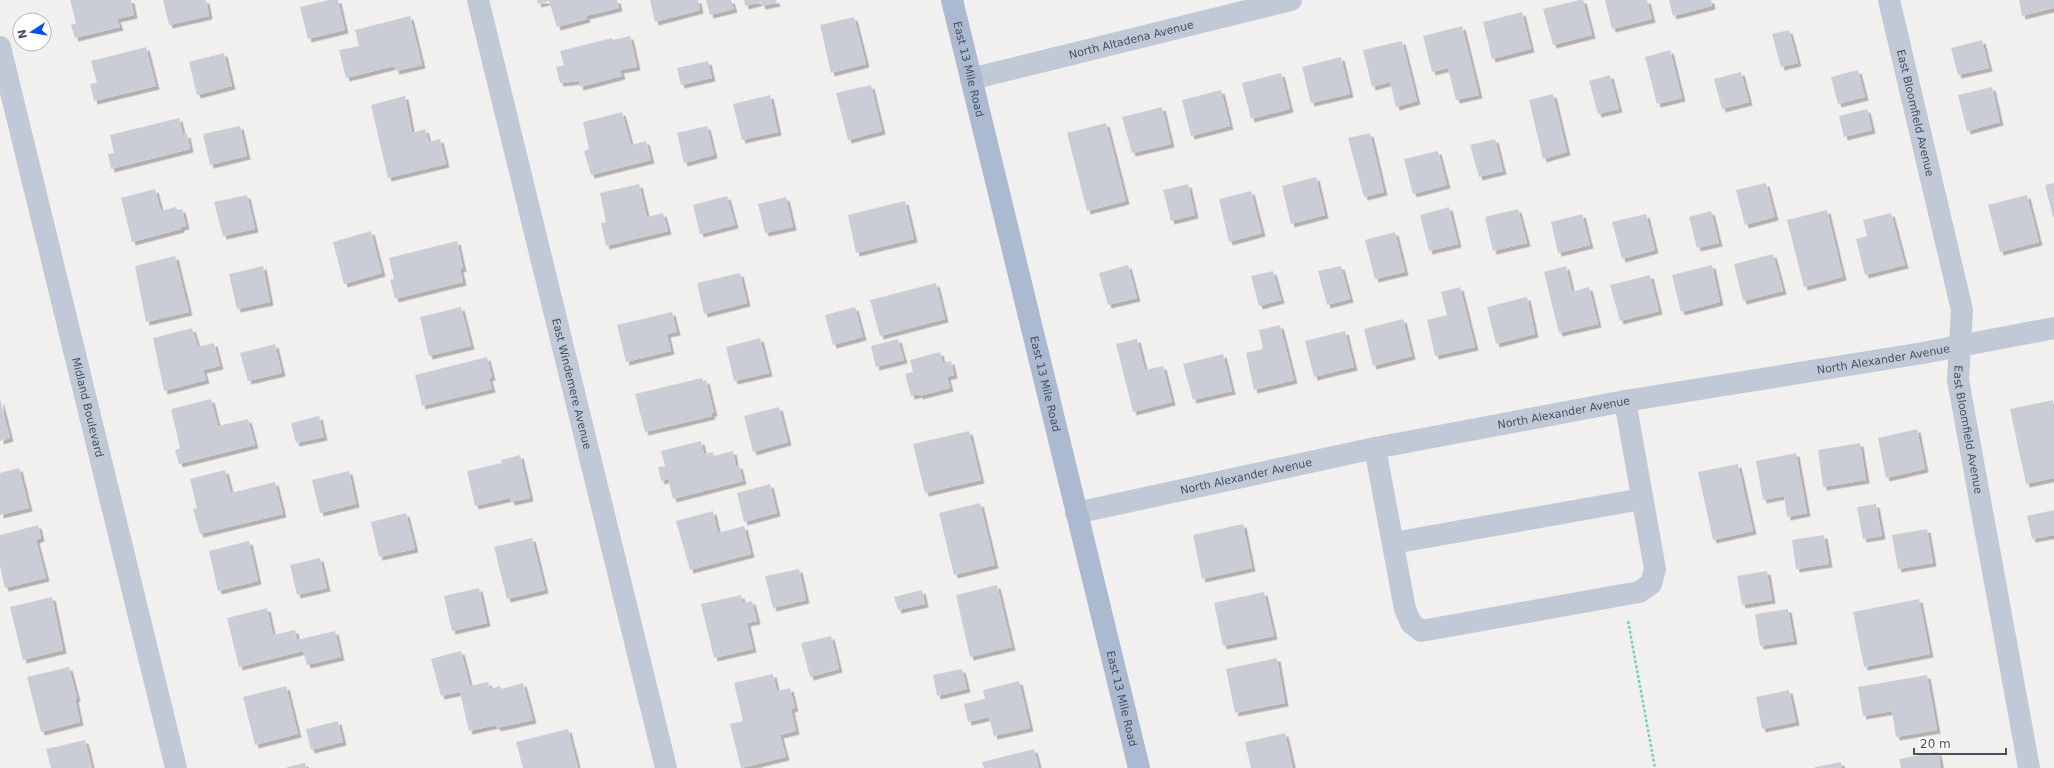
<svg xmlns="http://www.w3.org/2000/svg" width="2054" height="768" viewBox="0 0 2054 768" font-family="'DejaVu Sans',sans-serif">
  <defs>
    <filter id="shadow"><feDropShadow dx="3.5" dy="3.5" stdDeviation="0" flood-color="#0004"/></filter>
  </defs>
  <rect width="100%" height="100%" fill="#f2f0ef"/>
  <!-- building -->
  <path fill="#cbcdd6" filter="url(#shadow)" d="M70 0H131L134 15 117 19 120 27 75 38 71 25 76 23Z
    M163 0H206L209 16 169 25Z
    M329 0H338L345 30 308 39 300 7Z
    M537 0H617L619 8 586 16 587 19 557 27 549 1 538 4Z
    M650 0H698L700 10 655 22Z
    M706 0H731L734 9 710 15Z
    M744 0H776L777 3 762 6 761 2 745 6Z
    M1579 0H1583L1592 35 1553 45 1543 9Z
    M1605 0H1647L1652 19 1612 29Z
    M1669 0H1711L1712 6 1673 16Z
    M2019 0H2054V8L2022 16Z
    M1522 12 1531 49 1492 59 1483 22Z
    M410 16 422 65 396 71 394 66 346 78 339 50 359 46 355 30Z
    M854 17 866 64 831 73 820 25Z
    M1462 26 1479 95 1456 100 1448 68 1432 72 1423 36Z
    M1789 30 1798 63 1781 67 1772 34Z
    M630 36 637 67 620 70 622 76 580 87 579 81 560 83 556 67 564 65 560 51 612 38 613 40Z
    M1982 40 1989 68 1958 75 1951 48Z
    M1402 41 1417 101 1396 107 1390 82 1372 87 1363 50Z
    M146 47 156 86 94 101 90 84 97 83 91 61Z
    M1670 50 1682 98 1657 104 1645 57Z
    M224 53 232 86 197 95 189 62Z
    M1341 57 1350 94 1311 103 1302 67Z
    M708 61 712 78 681 85 677 68Z
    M1858 70 1865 97 1838 104 1831 77Z
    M1741 72 1749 102 1722 109 1714 79Z
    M1281 73 1290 109 1251 119 1242 83Z
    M1610 75 1619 109 1598 114 1589 81Z
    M871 85 882 131 848 140 836 93Z
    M1992 87 2000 122 1967 131 1958 95Z
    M1221 90 1230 126 1191 136 1182 100Z
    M1553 94 1567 152 1543 159 1529 100Z
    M770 95 778 132 742 140 733 104Z
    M405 96 412 133 425 129 429 142 440 139 446 164 388 178 371 105Z
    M1162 107 1171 144 1132 153 1122 117Z
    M1867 109 1872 130 1844 137 1839 116Z
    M622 112 631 145 646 141 651 160 591 175 584 151 589 149 583 122Z
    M179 118 183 135 187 134 190 149 111 169 108 154 114 153 110 135Z
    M1106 123 1126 201 1087 211 1067 133Z
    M240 126 247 156 210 165 203 134Z
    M707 126 714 155 684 163 677 133Z
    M1370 133 1384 192 1364 197 1348 138Z
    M1495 139 1503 171 1479 177 1470 145Z
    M1438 151 1447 185 1413 194 1404 159Z
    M1316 177 1325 215 1291 224 1282 186Z
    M1766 183 1775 217 1745 225 1736 190Z
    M2054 183V217H2053L2045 185Z
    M639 184 647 217 663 213 668 231 606 246 601 223 606 222 600 193Z
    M1188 184 1195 215 1171 221 1163 190Z
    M155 189 161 211 176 207 177 210 182 209 186 226 181 227V229L132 242 121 198Z
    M1251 191 1262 233 1229 242 1219 199Z
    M247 195 255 229 223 236 214 202Z
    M2027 195 2039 242 2000 252 1988 205Z
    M727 196 735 225 700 234 693 205Z
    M786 197 793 227 765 233 758 204Z
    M905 201 914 239 856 253 848 215Z
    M1449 207 1458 244 1429 251 1420 215Z
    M1518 209 1527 243 1493 251 1485 217Z
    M1827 210 1843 277 1804 287 1787 220Z
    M1711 211 1719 243 1697 248 1689 217Z
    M1891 213 1905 265 1865 275 1856 239 1867 236 1863 220Z
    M1582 214 1590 245 1558 253 1551 222Z
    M1646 214 1655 250 1622 259 1612 222Z
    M371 231 382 273 344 284 333 242Z
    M1395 232 1405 272 1375 279 1365 240Z
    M457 241 463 268 460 269 463 282 395 299 390 280 394 279 389 258Z
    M1773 254 1783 291 1743 301 1734 264Z
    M175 256 189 312 146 322 135 266Z
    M1128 265 1137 298 1108 305 1099 273Z
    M1712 265 1720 302 1681 312 1672 275Z
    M263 266 270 302 237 309 229 274Z
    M1341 266 1350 299 1327 305 1318 271Z
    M1566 266 1572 292 1589 287 1598 324 1559 333 1544 272Z
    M1273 271 1281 300 1259 306 1251 276Z
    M740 273 747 303 704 314 697 283Z
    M1650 275 1659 311 1620 321 1610 285Z
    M936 283 945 319 880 336 870 300Z
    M1460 287 1475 347 1435 356 1427 320 1447 315 1441 292Z
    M1527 297 1535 334 1496 344 1487 307Z
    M461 307 471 346 429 356 420 317Z
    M855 307 863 337 833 345 825 315Z
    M672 312 677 332 667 334 671 351 626 362 617 325Z
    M1403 319 1412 356 1373 366 1364 329Z
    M1280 325 1294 380 1254 390 1246 353 1263 349 1259 330Z
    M192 328 198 347 214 343 220 366 203 370 206 380 164 391 153 338Z
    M1345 331 1354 367 1314 377 1305 341Z
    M760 338 769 373 734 381 726 347Z
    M898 339 904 360 876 367 871 346Z
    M1137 339 1145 370 1163 366 1172 402 1133 412 1116 344Z
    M275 344 282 373 248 381 240 353Z
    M940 352 943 363 951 361 954 375 947 377 950 388 919 396V394L911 396 905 374 913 372 910 360Z
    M1223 354 1232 391 1193 400 1183 364Z
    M487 357 492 377 489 378 492 389 422 406 415 375Z
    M702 378 703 381 706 380 714 413H711L712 416 645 432 635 394Z
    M0 399 10 438 0 441Z
    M211 399 218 426 248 419 255 445 179 464 175 450 180 448 171 409Z
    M2053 400 2054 478 2026 484 2010 409Z
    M779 407 788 442 753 452 744 416Z
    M319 416 324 437 296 443 291 423Z
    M1917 429 1925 469 1886 478 1878 438Z
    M969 431 981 480 925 493 913 444Z
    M701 441 704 454 713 452 714 456 733 451 736 466 739 465 743 481 673 499 668 479 661 481 658 467 665 466 661 451Z
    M1860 443 1866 480 1823 487 1818 450Z
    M1796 453 1807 513 1787 517 1784 496 1763 500 1756 461Z
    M520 455 530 498 511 502 510 498 475 506 467 471 502 463 501 460Z
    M1738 464 1753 531 1713 540 1698 472Z
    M19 468 29 508 0 515V473Z
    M225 470 231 493 275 482 283 514 200 534 193 509 197 508 190 479Z
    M349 471 356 504 320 513 312 480Z
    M770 484 777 513 744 522 737 493Z
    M980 503 995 565 954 575 939 513Z
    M1876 504 1882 536 1863 539 1857 507Z
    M2054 510V535L2032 539 2027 516Z
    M713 511 718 533 744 526 751 554 690 570 676 521Z
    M406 513 415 549 379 557 371 522Z
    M1243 524 1252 568 1202 579 1193 535Z
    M38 525 41 538 36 540 46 578 5 588 0 566V535Z
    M1927 529 1933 563 1898 569 1892 535Z
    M1824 535 1829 564 1796 569 1792 540Z
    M532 538 545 590 507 599 494 547Z
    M249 541 258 581 218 591 209 551Z
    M320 558 327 588 297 595 290 565Z
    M799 569 806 600 773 608 765 576Z
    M1767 571 1772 600 1742 605 1737 576Z
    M997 585 1012 647 970 657 956 595Z
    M479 588 487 623 452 631 444 596Z
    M922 590 925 604 898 610 894 597Z
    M1264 592 1274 636 1223 646 1214 603Z
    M741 595 743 603 752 601 757 621 747 623 753 649 714 658 701 604Z
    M52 597 63 650 23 660 10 607Z
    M1919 599 1930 654 1864 667 1853 612Z
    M267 608 273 635 295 630 297 640 335 631 341 657 307 665 303 651 239 667 227 618Z
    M1788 609 1794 641 1760 646 1755 614Z
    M831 636 839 669 810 677 801 643Z
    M461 651 470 686 488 682 490 689 500 686 501 689 523 683 533 720 497 728 496 725 469 731 460 692 441 696 431 659Z
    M1277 658 1285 703 1235 713 1226 669Z
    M69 667 77 698 75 699 80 722 41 732 27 677Z
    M962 669 967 689 937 696 933 675Z
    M773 674 777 691 790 688 795 708 791 709 796 731 780 735 786 757 741 768 730 724 743 721 734 683Z
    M1927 675 1937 730 1896 737 1892 711 1863 716 1858 687Z
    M1019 681 1030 728 994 736 989 717 968 722 964 704 985 699 983 690Z
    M286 686 298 734 255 745 243 697Z
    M1789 690 1796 722 1762 729 1756 697Z
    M338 721 343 742 311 750 306 729Z
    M568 729 578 768H523L516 742Z
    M1285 733 1293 768H1251L1245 742Z
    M85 740 92 768H51L46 749Z
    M1034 749 1039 768H984L982 762Z
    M1938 752 1941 768H1901L1899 759Z
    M1841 762 1842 768H1815V767Z
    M305 763 306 768H287V767Z"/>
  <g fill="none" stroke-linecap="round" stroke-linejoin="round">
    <!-- path -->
    <path stroke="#6ed6b1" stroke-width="2.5" stroke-dasharray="3 2" stroke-linecap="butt" d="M1628 621 1655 768"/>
    <!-- minor -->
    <g stroke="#c1c9d6" stroke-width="22">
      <path id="s1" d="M478 0 666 768"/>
      <path id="s2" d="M1889 0 1962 310 1958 380 2029 768"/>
      <path id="s3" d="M0 47 176 768"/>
      <path id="s4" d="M971 79 1291 0"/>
      <path d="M1375 448 1405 609 1411 623 1421 631 1639 592 1651 584 1655 569 1625 401"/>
      <path id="s5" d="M1076 513 1375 448 1625 401 1923 353 2054 328"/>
      <path d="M1393 543 1642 499"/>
    </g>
    <!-- major -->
    <path stroke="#acbad1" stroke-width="22" id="s6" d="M952 0 1139 768"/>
  </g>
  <g text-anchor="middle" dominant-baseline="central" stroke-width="4" stroke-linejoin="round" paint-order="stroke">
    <!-- street labels -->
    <g font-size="11" fill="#454f5f" stroke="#fff">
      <text stroke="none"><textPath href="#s4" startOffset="165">North Altadena Avenue</textPath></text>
      <text stroke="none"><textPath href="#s6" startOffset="71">East 13 Mile Road</textPath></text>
      <text stroke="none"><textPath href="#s2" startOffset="116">East Bloomfield Avenue</textPath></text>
      <text stroke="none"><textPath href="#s5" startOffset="822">North Alexander Avenue</textPath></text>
      <text stroke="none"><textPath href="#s1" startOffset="395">East Windemere Avenue</textPath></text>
      <text stroke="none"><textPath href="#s6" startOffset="395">East 13 Mile Road</textPath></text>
      <text stroke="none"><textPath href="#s3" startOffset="371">Midland Boulevard</textPath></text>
      <text stroke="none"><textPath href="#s5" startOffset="498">North Alexander Avenue</textPath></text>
      <text stroke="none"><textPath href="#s2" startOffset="439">East Bloomfield Avenue</textPath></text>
      <text stroke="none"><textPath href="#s5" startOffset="174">North Alexander Avenue</textPath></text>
      <text stroke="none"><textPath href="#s6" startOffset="719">East 13 Mile Road</textPath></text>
    </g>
  </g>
  <!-- north arrow -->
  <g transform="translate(32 32) rotate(258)"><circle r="19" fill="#ffffff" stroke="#b5b9bf"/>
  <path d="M0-3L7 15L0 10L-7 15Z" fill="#064df6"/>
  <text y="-6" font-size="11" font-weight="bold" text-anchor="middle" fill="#454f5f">N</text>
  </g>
  <!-- scale -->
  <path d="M1914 748v6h92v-6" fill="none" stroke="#454f5f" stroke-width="2"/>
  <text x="1920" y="748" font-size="12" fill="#454f5f" stroke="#ffffff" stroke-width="3" paint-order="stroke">20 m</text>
</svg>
